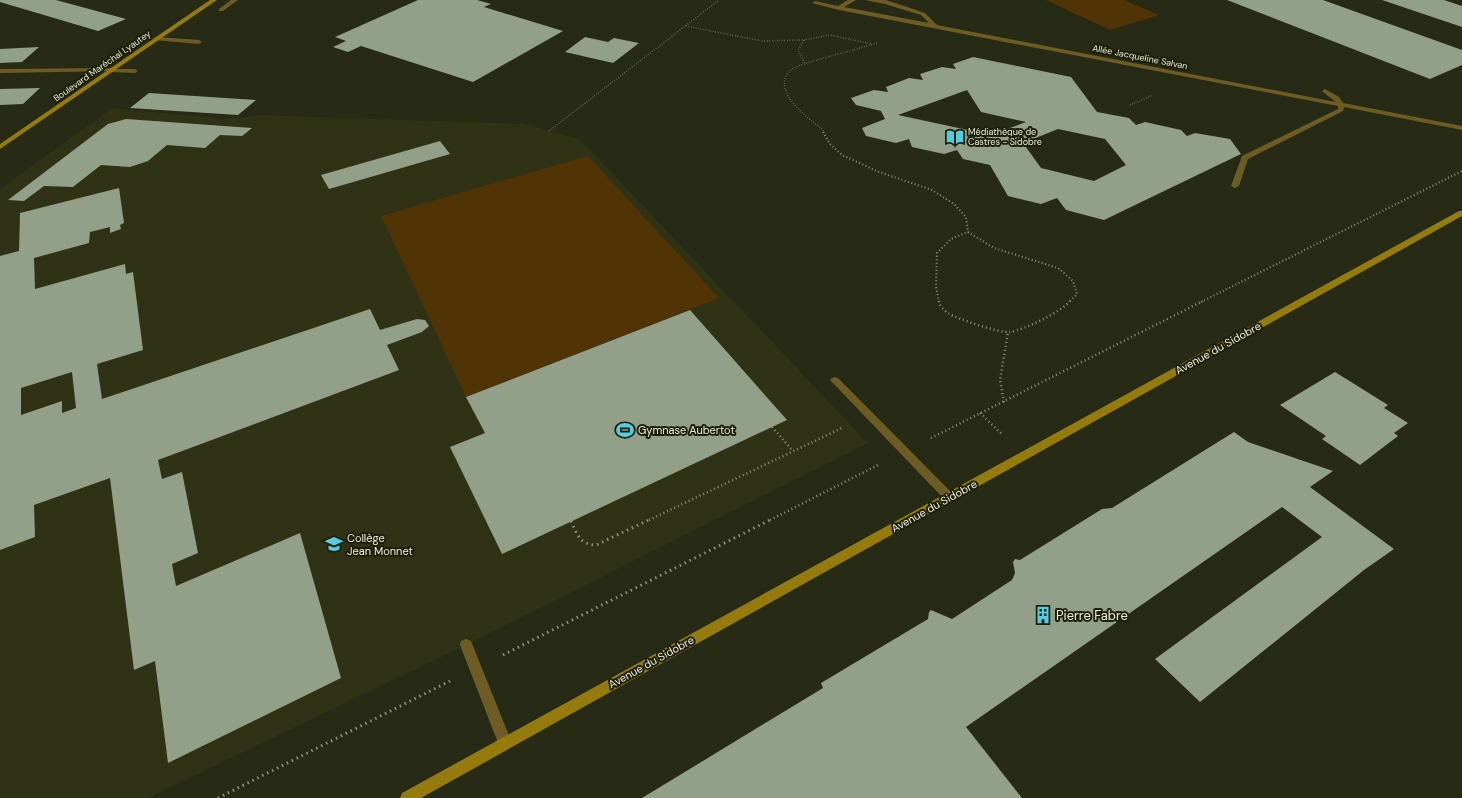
<svg xmlns="http://www.w3.org/2000/svg" width="1462" height="798" viewBox="0 0 1462 798" font-family="'DM Sans',sans-serif">
  <rect width="100%" height="100%" fill="#272a14"/>
  <!-- built -->
  <path fill="#2f3215" d="M112 108 226 119 260 115 524 124 580 139 868 443 466 645 148 798H0V189Z"/>
  <!-- green -->
  <path fill="#513405" d="M1046 0H1124L1159 15 1110 30Z
    M588 156 719 298 466 397 381 216Z"/>
  <!-- building -->
  <path fill="#92a08a" fill-rule="evenodd" d="M0 0H56L126 19 98 31 0 2Z
    M418 0H477L491 4 484 7 563 31 473 82 361 46 348 52 333 47 346 41 335 37Z
    M1227 0H1323L1462 50V65L1430 79Z
    M1382 0H1444L1462 6V27Z
    M585 37 608 42 614 38 639 43 613 63 565 52Z
    M39 47 22 62 0 63V49Z
    M973 57 1071 77 1097 112 1129 118 1136 125 1145 122 1181 130 1187 136 1195 133 1230 139 1241 154 1104 220 1066 210 1057 198 1041 204 1008 196 990 165 963 159 957 150 944 154 912 147 909 139 896 143 866 136 862 128 885 119 881 111 856 105 851 98 874 90 888 92 886 87 909 78 923 80 920 74 942 67 956 69 953 64ZM967 90 981 112 1026 122 991 135 898 115ZM1058 129 1105 139 1126 165 1094 181 1041 168 1023 143Z
    M40 88 23 104 0 105V89Z
    M149 93 256 100 238 115 130 108Z
    M126 119 252 128 242 136 220 135 205 148 167 145 148 161 130 167 101 165 73 187 44 186 24 201 8 200 108 124Z
    M440 141 450 154 329 189 321 175Z
    M119 188 124 223 120 225 121 229 110 233V227L90 232 89 243 34 258 35 289 125 264 126 274 133 272 143 350 97 364 102 399 370 309 380 330 417 319 425 320 429 326 422 332 387 345 399 370 158 460 162 479 182 472 198 553 172 564 176 586 300 533 341 678 168 763 155 661 134 670 110 478 34 505 35 537 0 550V256L19 251 20 213ZM72 372 76 408 62 413V401L21 415V388Z
    M690 310 787 420 502 554 450 447 485 433 466 397Z
    M1335 372 1388 405 1384 408 1408 423 1394 433 1398 436 1360 465 1322 439 1326 436 1280 405Z
    M1234 432 1248 442 1333 471 1310 487 1394 549 1364 570 1200 702 1155 659 1322 537 1282 507 966 727 1022 798H642L823 688 821 683 928 619 929 612 931 610 952 619 1012 580 1015 573 1013 562 1015 559 1020 560 1102 509 1112 508Z"/>
  <g fill="none" stroke-linecap="round" stroke-linejoin="round">
    <!-- path-far3 -->
    <path stroke="#909381" stroke-width="1.5" stroke-dasharray="0.5 2" stroke-linecap="butt" d="M686 26 762 41 804 40 798 50 805 64
      M804 40 830 35 872 44
      M1130 105 1153 95
      M549 131 719 0
      M824 133 822 129C809 119 770 91 790 71 796 65 815 61 824 58 842 53 860 48 878 43"/>
    <!-- path-far2 -->
    <path stroke="#909381" stroke-width="2" stroke-dasharray="1 2.5" stroke-linecap="butt" d="M823 132 830 144 842 155 879 172 932 190 954 204 966 217 968 232
      M968 232 994 248 1058 268 1073 281 1077 294 1069 302
      M939 302 936 287 937 253 951 239 968 232
      M1201 302 1462 171"/>
    <!-- path-far1 -->
    <path stroke="#909381" stroke-width="2.5" stroke-dasharray="1 3" stroke-linecap="butt" d="M939 301C939 305 944 311 948 313 957 319 999 333 1010 332 1024 330 1061 312 1070 301
      M1004 402 1000 380 1008 332
      M980 413 1003 435
      M772 427 793 451
      M931 438 1203 301
      M649 520 844 427
      M770 520 878 465"/>
    <!-- path -->
    <path stroke="#909381" stroke-width="3" stroke-dasharray="1.5 4" stroke-linecap="butt" d="M571 521C577 534 580 545 596 545L651 519
      M503 655 772 519
      M218 798 450 681"/>
    <!-- lane -->
    <path fill="#6d5d25" fill-rule="evenodd" d="M231 0H238L223 11H219V9Z
      M848 0H856L844 7 929 23 921 15 885 4 865 0H886L925 13 937 25 1336 102 1323 92 1322 91 1325 89 1339 97 1343 103 1462 126V130L1344 107 1343 111 1248 159 1239 186 1235 188 1231 186 1242 156 1338 109V106L839 10 812 3 815 1 838 6Z
      M156 37 199 40 202 42 199 44 154 40V38Z
      M110 69H135L138 71 135 73 112 72 110 71Z
      M835 377 838 378 953 494 955 497 953 500 949 502 945 500 832 382 830 380 832 378Z
      M466 639 471 641 512 743 510 748 505 750 500 748 460 645 461 641Z"/>
    <!-- street -->
    <path fill="#6d5d25" fill-rule="evenodd" d="M112 68 114 69V71L0 73V69Z"/>
    <!-- secondary -->
    <path fill="#947b0b" fill-rule="evenodd" d="M210 0H217L0 149V144Z
      M1459 211H1462V216L421 798H400L402 793Z"/>
  </g>
  <!-- icons -->
  <defs>
    <g id="library-bare" transform="scale(1.38)"><path d="M-6-4Q-3-5.5-.7-3.5V5Q-3 3-6 4ZM6-4Q3-5.5 .7-3.5V5Q3 3 6 4Z" fill="#55cae0" stroke="#1e200b" stroke-width="2.5" paint-order="stroke"/></g>
    <g id="stadium-bare" transform="scale(1.38)"><path d="M0-5a6.5 5 0 1 0 0 10a6.5 5 0 1 0 0-10ZM-3.5-1.8h7v3.6h-7Z" fill="#55cae0" stroke="#1e200b" stroke-width="2.5" paint-order="stroke"/></g>
    <g id="school-bare" transform="scale(1.38)"><path d="M0-5L7-2L0 1L-7-2ZM-4 1L0 2.5L4 1V4Q0 6-4 4Z" fill="#55cae0" stroke="#1e200b" stroke-width="2.5" paint-order="stroke"/></g>
    <g id="building-bare" transform="scale(1.38)"><path d="M-4-6H4V6H1V3H-1V6H-4ZM-2.5-4.3h1.7v1.8h-1.7ZM.8-4.3h1.7v1.8H.8ZM-2.5-1h1.7V.8h-1.7ZM.8-1h1.7V.8H.8Z" fill="#55cae0" stroke="#1e200b" stroke-width="2.5" paint-order="stroke"/></g>
  </defs>
  <g fill-rule="evenodd">
    <use href="#library-bare" x="955" y="137"/>
    <use href="#stadium-bare" x="625" y="430"/>
    <use href="#school-bare" x="334" y="544"/>
    <use href="#building-bare" x="1043" y="615"/>
  </g>
  <g text-anchor="middle" dominant-baseline="central" stroke-width="4" stroke-linejoin="round" paint-order="stroke">
    <!-- far-street labels -->
    <g font-size="9" fill="#e9ebde" stroke="#1e200b">
      <text transform="translate(1140 57) rotate(11)">Allée Jacqueline Salvan</text>
      <text transform="translate(102 66) rotate(-35)">Boulevard Maréchal Lyautey</text>
    </g>
    <!-- far-poi labels -->
    <g font-size="9" fill="#e9ebde" stroke="#1e200b" text-anchor="start">
      <text x="968" y="132">Médiathèque de<tspan x="968" dy="10">Castres - Sidobre</tspan></text>
    </g>
    <!-- street labels -->
    <g font-size="11" fill="#e9ebde" stroke="#1e200b">
      <text transform="translate(1218 348) rotate(-29)">Avenue du Sidobre</text>
      <text transform="translate(934 506) rotate(-29)">Avenue du Sidobre</text>
      <text transform="translate(651 662) rotate(-29)">Avenue du Sidobre</text>
    </g>
    <!-- poi labels -->
    <g font-size="11" fill="#e9ebde" stroke="#1e200b" text-anchor="start">
      <text x="638" y="430">Gymnase Aubertot</text>
      <text x="347" y="538">Collège<tspan x="347" dy="13">Jean Monnet</tspan></text>
    </g>
    <!-- near-poi labels -->
    <g font-size="13" fill="#e9ebde" stroke="#1e200b" text-anchor="start">
      <text x="1056" y="615">Pierre Fabre</text>
    </g>
  </g>
</svg>
